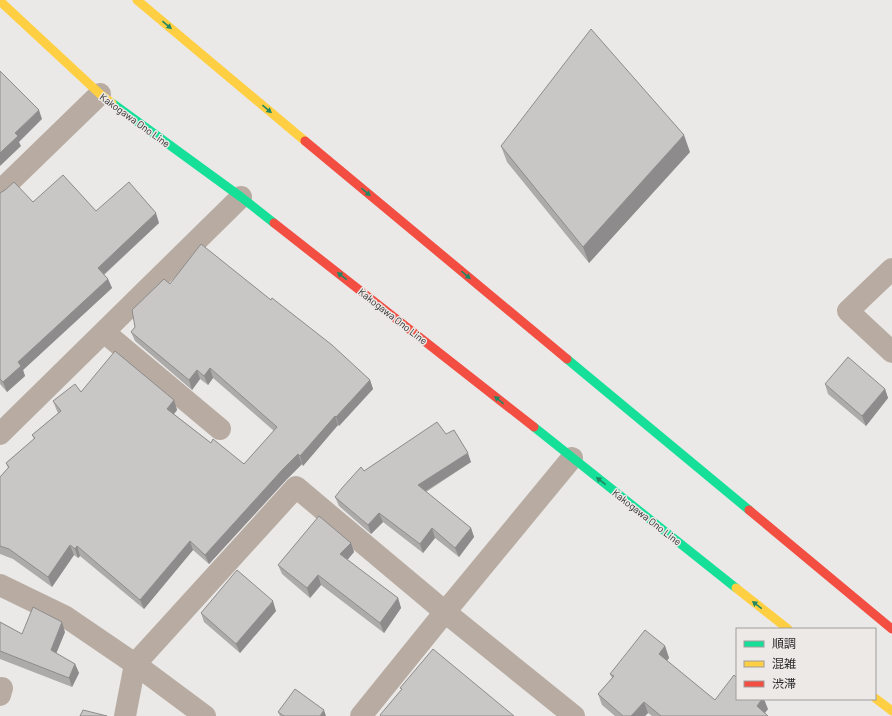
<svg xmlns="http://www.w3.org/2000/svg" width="892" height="716" viewBox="0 0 892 716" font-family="Barlow,'Noto Sans JP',sans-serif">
  <rect width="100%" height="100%" fill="#ebe9e8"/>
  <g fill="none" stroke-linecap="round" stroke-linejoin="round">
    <!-- street -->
    <path stroke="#b8aca2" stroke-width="22" d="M0 191 100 94
      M892 269 848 311 892 352
      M104 332 220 429
      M0 434 241 197
      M0 585 66 617 135 664 205 716
      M0 695 2 688
      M125 716 135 664 296 487 445 612 574 716
      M361 716 445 612 572 458"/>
    <!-- fast -->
    <path stroke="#16e098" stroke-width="9" d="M112 103 241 197 274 223
      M567 359 749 510
      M534 427 736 588"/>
    <!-- slow -->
    <path stroke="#ffcf43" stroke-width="9" d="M137 0 305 141
      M0 1 100 94 112 103
      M736 588 788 629
      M875 698 892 711"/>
    <!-- jam -->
    <path stroke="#f24e42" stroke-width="9" d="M305 141 567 359
      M274 223 534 427
      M749 510 892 629"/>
  </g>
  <!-- wall -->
  <path fill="#adabaa" d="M501 146 690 152 589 263 507 162Z
    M0 193 33 202 96 211 159 223 104 275 108 279 112 288 23 370 25 376 7 392 0 384Z
    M170 284 370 380 373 389 339 426 338 425 303 466 302 464 287 479 209 564 193 550 144 609 80 556 78 558 74 555 52 587 13 559 0 554V477L8 468 6 463 34 439 32 435 58 413 57 411 53 401 81 392 174 400 177 410 174 414 211 443 244 464 274 431 213 378 208 385 200 379 192 390 135 341 131 332Z
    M825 384 885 389 888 398 866 426 828 394Z
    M446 434 471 462 426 492 471 528 474 537 459 557 435 538 423 553 383 522 371 534 339 506 335 497 364 471Z
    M351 543 354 552 347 560 398 598 401 608 384 633 321 585 310 598 282 574 278 565Z
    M276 611 240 653 204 622 201 613Z
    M0 622 22 634 65 632 56 653 75 664 79 673 72 687 0 659Z
    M665 646 669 658 667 661 715 700 768 709 765 713 768 716H652L648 713 645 716H615L602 705 598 694 612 678 610 674Z
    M278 712 326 716H280Z"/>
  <!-- shaded-wall -->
  <path fill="#8d8b8b" d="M39 110 42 119 19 142 21 146 0 166V153L15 133Z
    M684 135 690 152 589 263 583 247Z
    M156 213 159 223 101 277 98 268Z
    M108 279 112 288 23 370 25 376 7 392 3 382 18 362Z
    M210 368 213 378 208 385 204 376Z
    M197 370 200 379 192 390 189 380Z
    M370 380 373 389 339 426 336 417Z
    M885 389 888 398 866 426 862 416Z
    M174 400 177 410 170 419 167 409Z
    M335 416 338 425 303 466 300 456Z
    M468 453 471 462 421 494 418 485Z
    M298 454 302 464 287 479 209 564 205 555 283 469Z
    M379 513 383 522 371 534 368 525Z
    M432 528 435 538 423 553 420 544Z
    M471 528 474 537 459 557 455 548Z
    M190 541 193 550 144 609 140 600Z
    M351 543 354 552 344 564 340 554Z
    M70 545 74 555 52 587 48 577Z
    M77 546 80 556 78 558 75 549Z
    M318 575 321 585 310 598 307 588Z
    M398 598 401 608 384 633 380 623Z
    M273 601 276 611 240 653 236 644Z
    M62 622 65 632 54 659 51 650Z
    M665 646 669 658 663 665 659 654Z
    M75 664 79 673 72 687 69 678Z
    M762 699H764L768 709 762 716 757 706Z
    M644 702 648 713 645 716H631Z
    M324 710 326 716H320Z"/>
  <!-- building -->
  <path fill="#c9c7c6" stroke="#8d8b8b" d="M591 29 684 135 583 247 501 146Z
    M0 71 39 110 15 133 18 136 0 153Z
    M63 175 96 211 129 182 156 213 98 268 108 279 18 362 21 366 3 382 0 379V193L5 190 14 182 33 202Z
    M201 244 271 300 272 298 332 345 370 380 336 417 335 416 300 456 298 454 283 469 205 555 190 541 140 600 77 546 75 549 70 545 48 577 9 549 0 546V477L9 467 6 463 35 438 32 435 61 411 53 401 75 384 81 392 115 351 174 400 167 409 211 443 213 439 244 464 277 427 210 368 204 376 197 370 189 380 131 332 135 327 132 310 164 279 170 284Z
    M848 357 885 389 862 416 825 384Z
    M437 422 446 434 454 430 468 453 418 485 471 528 455 548 432 528 420 544 379 513 368 525 335 497 342 488 361 467 364 471Z
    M319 516 351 543 340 554 398 598 380 623 318 575 307 588 278 565Z
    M237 570 273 601 236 644 201 613Z
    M33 607 62 622 51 650 75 664 69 678 0 651V622L22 634Z
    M645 630 665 646 659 654 715 700 734 675 737 678V699H762L757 706 768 716H661L644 702 631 716H623L598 694 614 676 610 674Z
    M433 649 514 716H381L380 715 402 689 400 688Z
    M295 689 324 710 320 716H284L278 712Z
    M83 710 107 716H80Z"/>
  <!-- one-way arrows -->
  <defs><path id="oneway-solid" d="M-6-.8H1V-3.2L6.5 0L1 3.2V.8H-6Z"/></defs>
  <g fill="#218662">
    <use href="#oneway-solid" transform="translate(167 25) rotate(40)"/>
    <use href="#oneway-solid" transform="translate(267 109) rotate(40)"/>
    <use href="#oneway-solid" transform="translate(366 192) rotate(40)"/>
    <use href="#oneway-solid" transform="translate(466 275) rotate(40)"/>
    <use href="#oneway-solid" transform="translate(342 276) rotate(-142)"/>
    <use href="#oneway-solid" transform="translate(499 400) rotate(-141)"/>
    <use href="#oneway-solid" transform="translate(601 481) rotate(-142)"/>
    <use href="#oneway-solid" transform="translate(757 605) rotate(-142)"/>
  </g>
  <g text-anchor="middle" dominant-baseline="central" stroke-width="3" stroke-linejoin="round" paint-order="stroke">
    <!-- street labels -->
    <g font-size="10" fill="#2c2b2b" stroke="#ece9e7">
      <text transform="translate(135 120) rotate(36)">Kakogawa Ono Line</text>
      <text transform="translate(393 316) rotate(38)">Kakogawa Ono Line</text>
      <text transform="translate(647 517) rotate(38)">Kakogawa Ono Line</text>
    </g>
  </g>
  <!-- legend -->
  <rect x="736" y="628" width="140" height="72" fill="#ece9e7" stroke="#9f9d9c"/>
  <rect x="744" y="641" width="20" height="6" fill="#16e098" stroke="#9f9d9c"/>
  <text x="772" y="648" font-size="12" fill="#2c2b2b">順調</text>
  <rect x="744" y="661" width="20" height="6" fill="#ffcf43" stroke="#9f9d9c"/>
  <text x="772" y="668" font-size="12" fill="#2c2b2b">混雑</text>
  <rect x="744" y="681" width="20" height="6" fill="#f24e42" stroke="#9f9d9c"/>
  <text x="772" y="688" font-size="12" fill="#2c2b2b">渋滞</text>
</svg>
